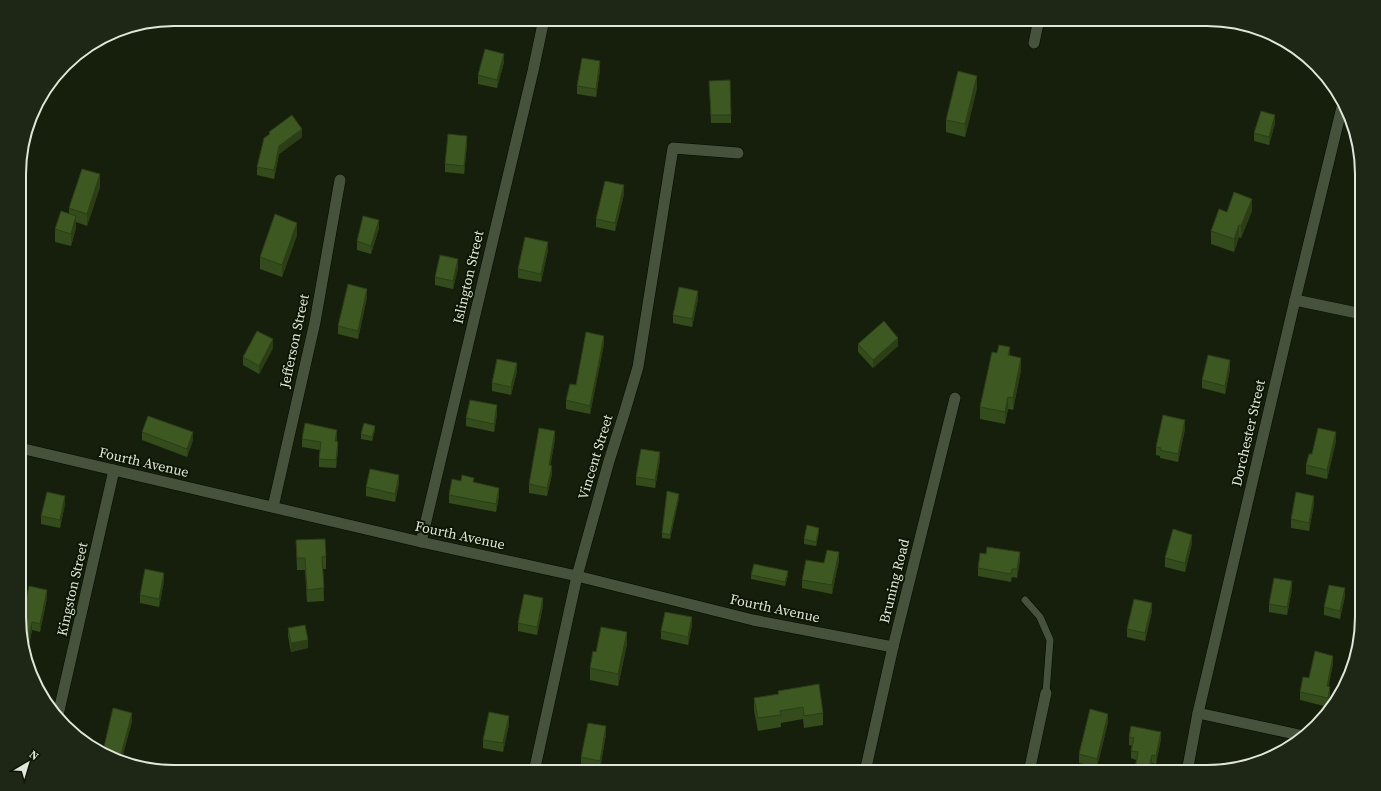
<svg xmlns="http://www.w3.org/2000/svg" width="1381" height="791" font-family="'Source Serif 4',serif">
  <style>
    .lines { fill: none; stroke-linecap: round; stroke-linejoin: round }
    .service-casing { stroke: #030900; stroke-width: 8 }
    .minor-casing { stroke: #030900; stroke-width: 12 }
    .service { stroke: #46523c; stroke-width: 7 }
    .minor { stroke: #46523c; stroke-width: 11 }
    .wall { fill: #344c1c }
    .shaded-wall { fill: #2b3e16 }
    .building { fill: #3d5820; stroke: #2b3e16 }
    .labels { text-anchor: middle; stroke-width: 4; stroke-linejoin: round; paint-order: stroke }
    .street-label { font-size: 14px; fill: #e0e7da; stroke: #0d1604 }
    .rim { fill: none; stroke: #e0e7da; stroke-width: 2 }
  </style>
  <rect width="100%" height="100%" fill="#161f0c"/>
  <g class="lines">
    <!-- service casing -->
    <g class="service-casing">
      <polyline id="service" points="1025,600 1040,617 1050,640 1046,693"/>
    </g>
    <!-- minor casing -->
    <g class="minor-casing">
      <g id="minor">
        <polyline points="1034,43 1039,19"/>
        <polyline points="1295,300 1362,314"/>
        <polyline points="20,448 421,542 577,576 753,620 893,647"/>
        <polyline points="273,507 315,322 340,180"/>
        <polyline points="421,542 533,71 544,19"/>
        <polyline points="1198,713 1304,736"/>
        <polyline points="58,715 114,470"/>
        <polyline points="534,772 577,576 609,461 624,414 638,367 673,148 738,153"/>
        <polyline points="865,772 893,647 955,398"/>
        <polyline points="1029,772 1046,693"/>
        <polyline points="1187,772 1198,713 1295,300 1343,103"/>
      </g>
    </g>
    <!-- service -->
    <use href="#service" class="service"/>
    <!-- minor -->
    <use href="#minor" class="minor"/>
  </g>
  <!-- wall -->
  <g class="wall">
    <polygon points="504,62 497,88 478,84 478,75"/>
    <polygon points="600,70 596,97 577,94 577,86"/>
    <polygon points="709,81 731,115 731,123 711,123"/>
    <polygon points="977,88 965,137 946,132 946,120"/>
    <polygon points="1275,123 1269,145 1254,141 1254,133"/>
    <polygon points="269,132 302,137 279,154 274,179 257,175 257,167 269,135"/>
    <polygon points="467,144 464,174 445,172 445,164"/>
    <polygon points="100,187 87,226 76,222 76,228 71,246 55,242 55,229 69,214 69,208"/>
    <polygon points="624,194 615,231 596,227 596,219"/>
    <polygon points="1252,211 1241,238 1239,237 1234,252 1211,244 1211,231 1227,212"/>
    <polygon points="379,228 371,254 357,250 357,241"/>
    <polygon points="297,235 282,277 260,269 260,257"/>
    <polygon points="548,250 541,282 518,278 518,269"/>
    <polygon points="458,268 453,289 435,285 435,277"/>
    <polygon points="367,297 358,339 338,334 338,326"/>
    <polygon points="698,299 692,327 673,323 673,315"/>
    <polygon points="604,344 590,414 566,409 566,400 576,385"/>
    <polygon points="858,344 898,346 873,368 858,352"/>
    <polygon points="273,348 259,374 243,365 243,357"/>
    <polygon points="1010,356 1021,370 1013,410 1008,409 1005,424 980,419 980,407"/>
    <polygon points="1362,356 1362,385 1360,385"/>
    <polygon points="1230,369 1225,394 1202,388 1202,380"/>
    <polygon points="517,371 511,395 492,391 492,383"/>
    <polygon points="20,374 26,383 23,399 20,398"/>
    <polygon points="497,414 494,432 466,426 466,418"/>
    <polygon points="1185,429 1178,462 1160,458 1160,456 1156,455 1156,447"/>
    <polygon points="375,430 372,441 361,439 361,434"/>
    <polygon points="142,432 193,440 187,457 142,440"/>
    <polygon points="337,438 336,442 338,450 336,468 319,467 319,459 320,450 302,447 302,439"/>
    <polygon points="555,439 550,466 552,474 547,496 529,493 529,484"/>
    <polygon points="1336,441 1327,479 1306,474 1306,465 1312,454"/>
    <polygon points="660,460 655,488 636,485 636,477"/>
    <polygon points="461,481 474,483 499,496 496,512 449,503 449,495"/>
    <polygon points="399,483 395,502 366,496 366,487"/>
    <polygon points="679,498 670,539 662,538 662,533"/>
    <polygon points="65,504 60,528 41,524 41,516"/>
    <polygon points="1314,504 1309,531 1291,528 1291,519"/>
    <polygon points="819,532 816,546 804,544 804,539"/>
    <polygon points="296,540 326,556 326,569 323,569 324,601 307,602 305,570 297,570"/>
    <polygon points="1192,543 1185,572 1165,567 1165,558"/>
    <polygon points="839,560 832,594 802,588 802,580 824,563"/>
    <polygon points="1020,560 1017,578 1012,577 1011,582 978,576 978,568"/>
    <polygon points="751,575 788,575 785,586 751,579"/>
    <polygon points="164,581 159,607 140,603 140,595"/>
    <polygon points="1292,589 1287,615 1269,612 1269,604"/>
    <polygon points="1345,596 1340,619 1324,615 1324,607"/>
    <polygon points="47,598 40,632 32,630 27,654 20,637"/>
    <polygon points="543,606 537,635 518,631 518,623"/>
    <polygon points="1152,611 1145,641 1127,637 1127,629"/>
    <polygon points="692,625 688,645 661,639 661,631"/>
    <polygon points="288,628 308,648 291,652 288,636"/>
    <polygon points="627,644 618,686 590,680 590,668 596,652"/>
    <polygon points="1333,664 1328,687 1330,695 1328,707 1300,700 1300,692 1309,678"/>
    <polygon points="778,691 823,713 823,725 804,728 803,719 781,723 781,727 758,731 754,710 754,698 778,694"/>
    <polygon points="132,721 121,762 103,754 103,751"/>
    <polygon points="1108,722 1097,767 1079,763 1079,754"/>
    <polygon points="509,724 503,752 483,748 483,740"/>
    <polygon points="606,734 600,769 581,765 581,757"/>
    <polygon points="1129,737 1161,739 1156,764 1152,763 1150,772 1135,772 1136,760 1131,758 1131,751 1132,746 1129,745"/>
  </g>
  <!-- shaded-wall -->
  <g class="shaded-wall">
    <polygon points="504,54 504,62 497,88 497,80"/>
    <polygon points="600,61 600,70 596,97 596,89"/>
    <polygon points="977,76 977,88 965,137 965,124"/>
    <polygon points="1275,115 1275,123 1269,145 1269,137"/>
    <polygon points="302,129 302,137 279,154 274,179 274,170 279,146"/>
    <polygon points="467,136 467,144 464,174 464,166"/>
    <polygon points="100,174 100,187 87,226 87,214"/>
    <polygon points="624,185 624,194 615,231 615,223"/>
    <polygon points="1252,199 1252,211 1241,238 1241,226"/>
    <polygon points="76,216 76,228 71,246 71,234"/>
    <polygon points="379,220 379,228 371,254 371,246"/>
    <polygon points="297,223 297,235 282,277 282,265"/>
    <polygon points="1239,225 1239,237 1234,252 1234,239"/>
    <polygon points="548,242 548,250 541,282 541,274"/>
    <polygon points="458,259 458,268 453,289 453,281"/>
    <polygon points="367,289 367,297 358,339 358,331"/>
    <polygon points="698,291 698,299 692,327 692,319"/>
    <polygon points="604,336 604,344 590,414 590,406"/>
    <polygon points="898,338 898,346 873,368 873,360"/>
    <polygon points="273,339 273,348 259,374 259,366"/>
    <polygon points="1010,347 1010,359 1008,355"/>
    <polygon points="1021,358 1021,370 1013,410 1013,398"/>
    <polygon points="1230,360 1230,369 1225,394 1225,386"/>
    <polygon points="517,363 517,371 511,395 511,387"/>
    <polygon points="26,375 26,383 23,399 23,391"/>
    <polygon points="1008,397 1008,409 1005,424 1005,412"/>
    <polygon points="497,405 497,414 494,432 494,424"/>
    <polygon points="1185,420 1185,429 1178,462 1178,454"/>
    <polygon points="375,426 375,430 372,441 372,437"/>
    <polygon points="337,430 337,438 335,449 335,441"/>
    <polygon points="555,431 555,439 549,474 549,465"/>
    <polygon points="193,432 193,440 187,457 187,449"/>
    <polygon points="1336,432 1336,441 1327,479 1327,470"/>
    <polygon points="338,442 338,450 336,468 336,460"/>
    <polygon points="660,452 660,460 655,488 655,480"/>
    <polygon points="552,466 552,474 547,496 547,488"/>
    <polygon points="399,475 399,483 395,502 395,494"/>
    <polygon points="499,488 499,496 496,512 496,504"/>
    <polygon points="679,494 679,498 670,539 670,535"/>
    <polygon points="65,496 65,504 60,528 60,520"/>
    <polygon points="1314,496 1314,504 1309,531 1309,523"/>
    <polygon points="819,528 819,532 816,546 816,542"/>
    <polygon points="1192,535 1192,543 1185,572 1185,563"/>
    <polygon points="839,552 839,560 832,594 832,585"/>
    <polygon points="1020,552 1020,560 1017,578 1017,569"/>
    <polygon points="788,571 788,575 785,586 785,582"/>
    <polygon points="164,573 164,581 159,607 159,599"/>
    <polygon points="1292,581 1292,589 1287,615 1287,607"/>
    <polygon points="1345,588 1345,596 1340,619 1340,611"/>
    <polygon points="47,590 47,598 40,632 40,624"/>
    <polygon points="543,598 543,606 537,635 537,627"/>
    <polygon points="1152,603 1152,611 1145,641 1145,633"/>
    <polygon points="692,617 692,625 688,645 688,637"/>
    <polygon points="32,622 32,630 27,654 27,646"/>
    <polygon points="627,632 627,644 618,686 618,674"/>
    <polygon points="308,640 308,648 291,652 291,643"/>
    <polygon points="1333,656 1333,664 1327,695 1327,686"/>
    <polygon points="1330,687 1330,695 1328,707 1328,698"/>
    <polygon points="132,713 132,721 121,762 121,755"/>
    <polygon points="1108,714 1108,722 1097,767 1097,759"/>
    <polygon points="509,716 509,724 503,752 503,743"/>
    <polygon points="606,726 606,734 600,769 600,761"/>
    <polygon points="1161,732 1161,739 1156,764 1156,756"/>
    <polygon points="1152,755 1152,763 1150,772 1148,772"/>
  </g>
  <!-- building -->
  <g class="building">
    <polygon points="485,49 504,54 497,80 478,75"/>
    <polygon points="582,58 600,61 596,89 577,86"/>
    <polygon points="958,71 977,76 965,124 946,120"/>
    <polygon points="730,80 731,115 711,115 709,81"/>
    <polygon points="1261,111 1275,115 1269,137 1254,133"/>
    <polygon points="292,115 302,129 279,146 274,170 257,167 264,138 270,134 269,132"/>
    <polygon points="448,134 467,136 464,166 445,164"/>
    <polygon points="82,169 100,174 87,214 69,208"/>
    <polygon points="605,181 624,185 615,223 596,219"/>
    <polygon points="1234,192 1252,199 1241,226 1239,225 1234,239 1211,231 1219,209 1227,212"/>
    <polygon points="61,211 76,216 71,234 55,229"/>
    <polygon points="275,214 297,223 282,265 260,257"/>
    <polygon points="363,216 379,220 371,246 357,241"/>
    <polygon points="525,237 548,242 541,274 518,269"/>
    <polygon points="440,255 458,259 453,281 435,277"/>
    <polygon points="348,284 367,289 358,331 338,326"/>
    <polygon points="679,287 698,291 692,319 673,315"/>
    <polygon points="884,321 898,338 873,360 858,344"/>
    <polygon points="257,331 273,339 259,366 243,357"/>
    <polygon points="586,332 604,336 590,406 566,400 570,384 576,385"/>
    <polygon points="999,345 1010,347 1008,355 1021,358 1013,398 1008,397 1005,412 980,407 992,352 997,353"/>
    <polygon points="1208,355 1230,360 1225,386 1202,380"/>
    <polygon points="1362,356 1362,377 1360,377"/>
    <polygon points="497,359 517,363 511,387 492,383"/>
    <polygon points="20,374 26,375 23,391 20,390"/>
    <polygon points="470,400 497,405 494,424 466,418"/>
    <polygon points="1163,415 1185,420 1178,454 1160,450 1161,448 1156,447"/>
    <polygon points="148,416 193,432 187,449 142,432"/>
    <polygon points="305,423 337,430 335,441 338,442 336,460 319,459 321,442 302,439"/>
    <polygon points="364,423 375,426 372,437 361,434"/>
    <polygon points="539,428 555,431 549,465 552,466 547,488 529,484"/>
    <polygon points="1318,428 1336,432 1327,470 1306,465 1309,454 1312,454"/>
    <polygon points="641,449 660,452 655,480 636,477"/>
    <polygon points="370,469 399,475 395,494 366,487"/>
    <polygon points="462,475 474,478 473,482 499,488 496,504 449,495 452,479 461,481"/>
    <polygon points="667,491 679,494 670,535 662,533"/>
    <polygon points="47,492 65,496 60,520 41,516"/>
    <polygon points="1296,492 1314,496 1309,523 1291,519"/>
    <polygon points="807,525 819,528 816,542 804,539"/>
    <polygon points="1173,529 1192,535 1185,563 1165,558"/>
    <polygon points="325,539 326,556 322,557 324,588 307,590 305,558 297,558 296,540"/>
    <polygon points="987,547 1020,552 1017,569 1012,569 1011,574 978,568 980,553 986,554"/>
    <polygon points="827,550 839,552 832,585 802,580 806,560 824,563"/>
    <polygon points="754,564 788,571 785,582 751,575"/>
    <polygon points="145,569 164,573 159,599 140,595"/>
    <polygon points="1274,578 1292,581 1287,607 1269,604"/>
    <polygon points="1329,585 1345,588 1340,611 1324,607"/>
    <polygon points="29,586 47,590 40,624 32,622 27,646 23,645 20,637 20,626"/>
    <polygon points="524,594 543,598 537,627 518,623"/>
    <polygon points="1134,599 1152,603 1145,633 1127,629"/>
    <polygon points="665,612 692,617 688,637 661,631"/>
    <polygon points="305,625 308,640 291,643 288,628"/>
    <polygon points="601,627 627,632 618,674 590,668 593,651 596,652"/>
    <polygon points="1315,651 1333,656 1327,686 1330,687 1328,698 1300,692 1303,677 1309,678"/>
    <polygon points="819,684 823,713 804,716 803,707 780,711 781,715 758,718 754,698 779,694 778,691"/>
    <polygon points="113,708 132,713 121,755 103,751"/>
    <polygon points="1090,709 1108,714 1097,759 1079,754"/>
    <polygon points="489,712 509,716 503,743 483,740"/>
    <polygon points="588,723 606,726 600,761 581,757"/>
    <polygon points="1131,726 1161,732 1156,756 1152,755 1148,772 1135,770 1138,752 1131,751 1134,738 1129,737"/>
  </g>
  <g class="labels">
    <!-- street labels -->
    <g class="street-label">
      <text transform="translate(468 277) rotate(-77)" y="5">Islington Street</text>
      <text transform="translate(294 341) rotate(-78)" y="5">Jefferson Street</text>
      <text transform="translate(1248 433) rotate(-77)" y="5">Dorchester Street</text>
      <text transform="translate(595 457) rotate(-73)" y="5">Vincent Street</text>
      <text transform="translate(144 462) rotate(13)" y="5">Fourth Avenue</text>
      <text transform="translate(460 535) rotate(12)" y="5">Fourth Avenue</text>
      <text transform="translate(894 581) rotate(-76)" y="5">Bruning Road</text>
      <text transform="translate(72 589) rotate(-77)" y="5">Kingston Street</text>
      <text transform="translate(775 608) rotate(12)" y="5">Fourth Avenue</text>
    </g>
  </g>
  <!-- crop -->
  <path d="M0 0H1381V791H0ZM174 26H1207A148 148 0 0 1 1355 174V617A148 148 0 0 1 1207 765H174A148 148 0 0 1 26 617V174A148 148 0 0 1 174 26Z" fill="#1e2715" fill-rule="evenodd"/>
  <path class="rim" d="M174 26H1207A148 148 0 0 1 1355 174V617A148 148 0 0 1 1207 765H174A148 148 0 0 1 26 617V174A148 148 0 0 1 174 26Z"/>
  <!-- north arrow -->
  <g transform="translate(28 763) rotate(38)" stroke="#0d1604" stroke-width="3" paint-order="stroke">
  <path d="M0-3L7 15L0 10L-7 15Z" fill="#e0e7da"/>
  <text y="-6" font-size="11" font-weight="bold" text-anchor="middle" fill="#e0e7da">N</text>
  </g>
</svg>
